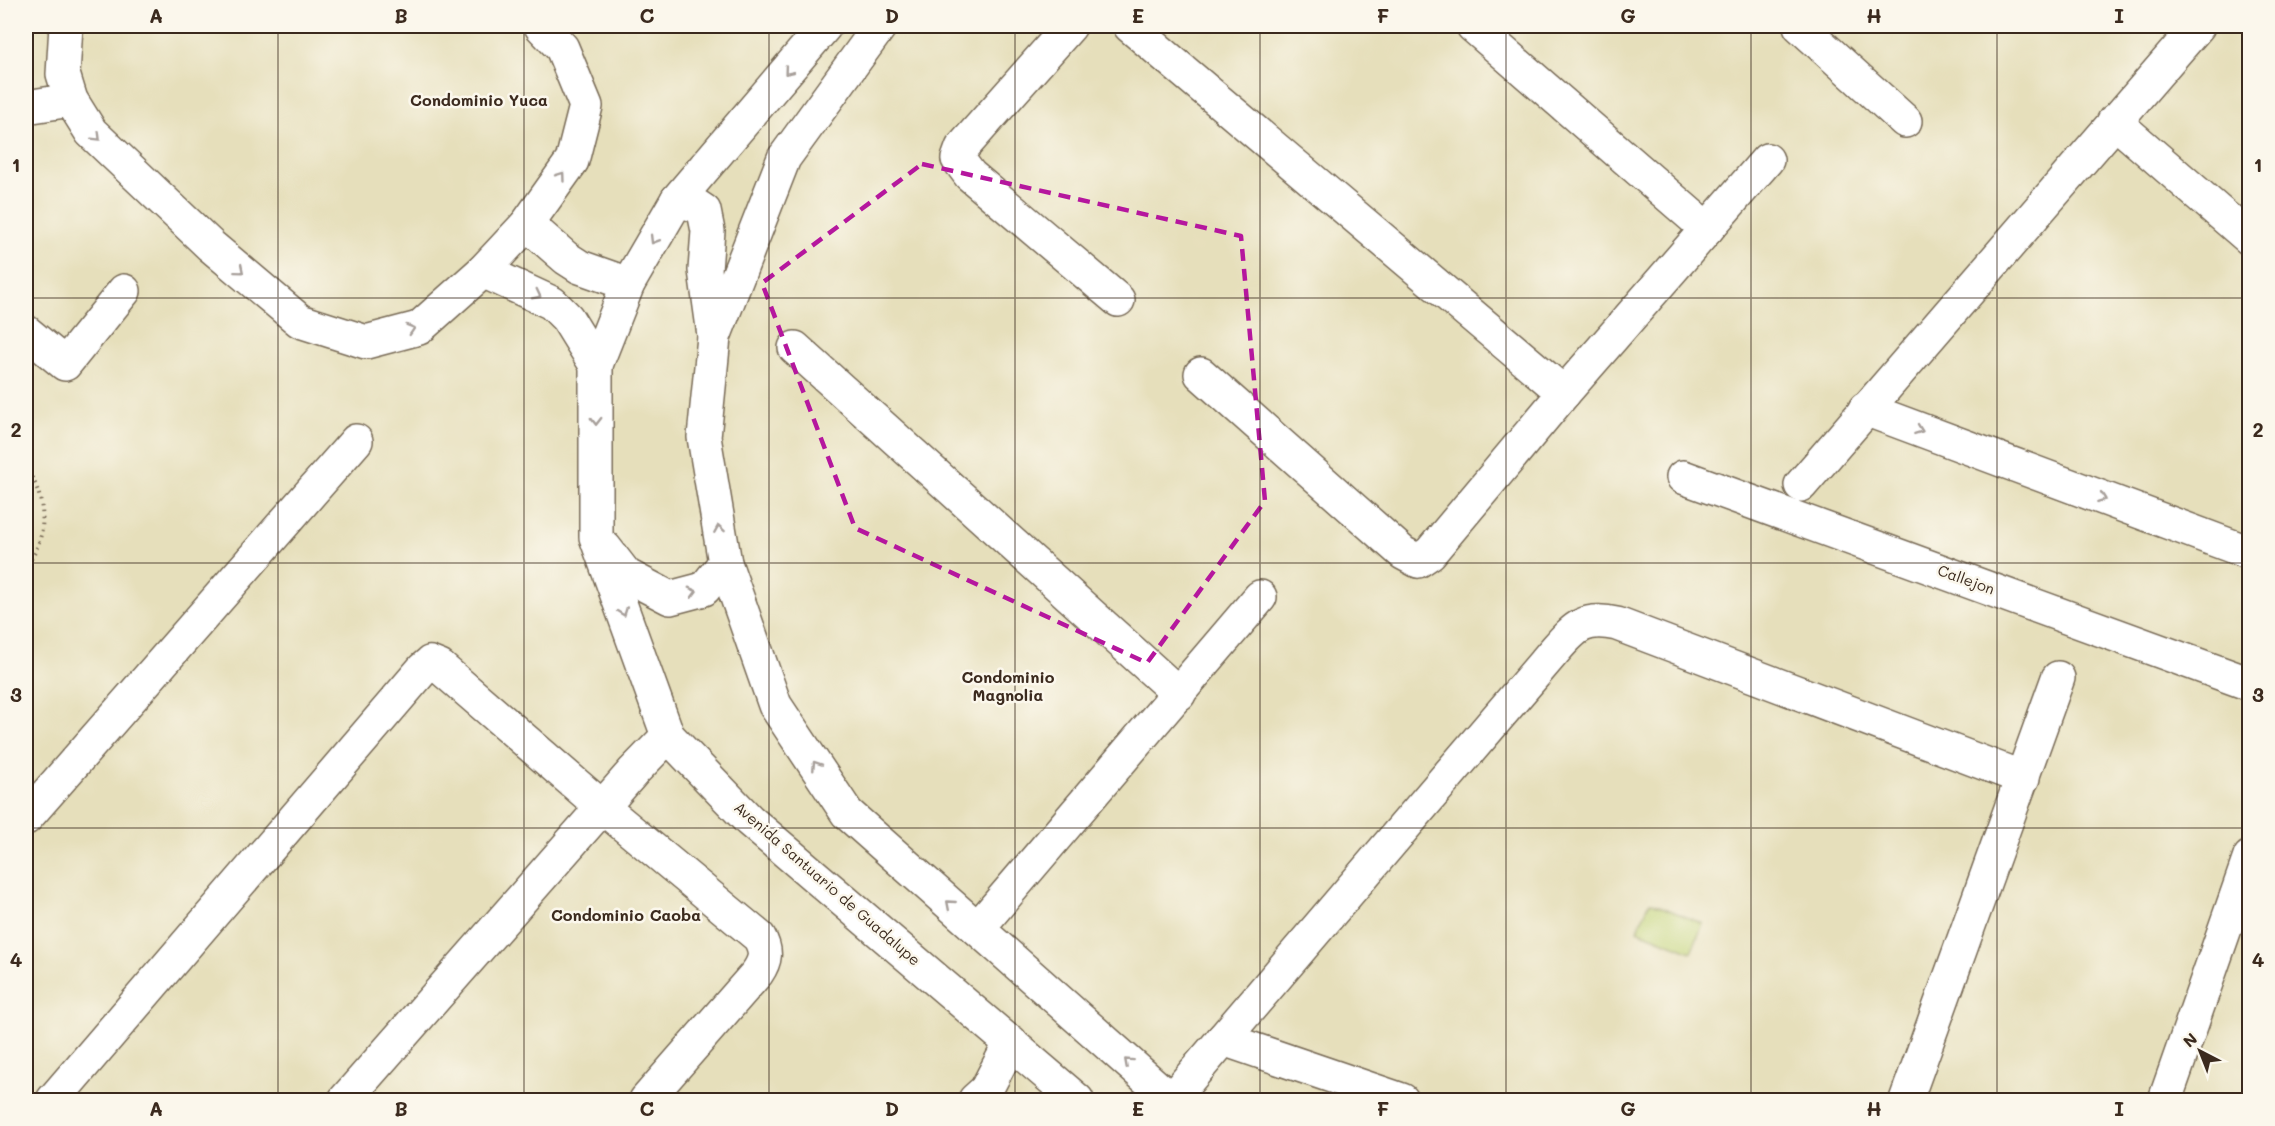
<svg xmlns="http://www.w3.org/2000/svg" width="2275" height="1126" font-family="Mali,sans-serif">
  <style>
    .pitch { fill: #c0d376; stroke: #7e7e4a; stroke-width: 1.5 }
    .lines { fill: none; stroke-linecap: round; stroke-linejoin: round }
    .minor-casing { stroke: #776955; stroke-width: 36 }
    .path { stroke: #776955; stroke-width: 4; stroke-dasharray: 1.5 4.5; stroke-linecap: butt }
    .minor { stroke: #fff; stroke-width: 33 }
    .oneway { stroke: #a79f9a }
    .marked { fill: none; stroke: #b5179e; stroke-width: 4.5; stroke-dasharray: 12 8; stroke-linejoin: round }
    .grid { fill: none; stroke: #3b2a1e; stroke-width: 1.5; stroke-opacity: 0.55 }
    .labels { text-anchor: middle; stroke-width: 5; stroke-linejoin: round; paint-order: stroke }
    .street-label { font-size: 15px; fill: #3b2a1e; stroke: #fbf7ec }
    .neighbourhood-label { font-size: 16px; font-weight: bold; fill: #3b2a1e; stroke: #fbf7ec }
    .neatline { fill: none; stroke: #3b2a1e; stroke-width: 2 }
    .grid-label { font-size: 20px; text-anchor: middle; font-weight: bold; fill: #3b2a1e }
  </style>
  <rect width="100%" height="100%" fill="#fbf7ec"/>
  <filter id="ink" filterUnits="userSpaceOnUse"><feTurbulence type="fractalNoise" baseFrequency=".0167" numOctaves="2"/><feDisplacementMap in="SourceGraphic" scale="12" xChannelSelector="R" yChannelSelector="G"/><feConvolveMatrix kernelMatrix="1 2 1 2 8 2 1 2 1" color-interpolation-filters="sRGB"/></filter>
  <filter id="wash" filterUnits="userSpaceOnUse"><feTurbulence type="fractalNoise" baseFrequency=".008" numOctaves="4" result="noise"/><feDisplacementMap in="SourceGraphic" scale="24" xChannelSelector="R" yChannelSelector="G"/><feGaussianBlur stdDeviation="1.35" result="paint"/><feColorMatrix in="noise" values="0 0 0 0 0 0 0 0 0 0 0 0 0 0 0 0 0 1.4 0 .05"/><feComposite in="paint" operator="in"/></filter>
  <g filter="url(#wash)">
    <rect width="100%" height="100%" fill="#e6dfbb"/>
    <!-- pitch -->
    <polygon class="pitch" points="1650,902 1703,924 1691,952 1637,930"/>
  </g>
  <g filter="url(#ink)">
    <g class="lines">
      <!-- minor casing -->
      <g class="minor-casing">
        <g id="minor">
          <polyline points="66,26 63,74 71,100 91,132 211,246 300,321 366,342 419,328 483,271 527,224 572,161 586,106 562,48 541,26"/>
          <polyline points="825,26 677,200 628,284 596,365 596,537 668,736 749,820 1077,1100"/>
          <polyline points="880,26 784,158 714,337 704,437 725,563 775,705 847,813 1171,1100"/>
          <polyline points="1070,26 962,148 958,159 970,175 1118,300"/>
          <polyline points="1130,26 1564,393"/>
          <polyline points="1473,26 1707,229"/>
          <polyline points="1800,26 1905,121"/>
          <polyline points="26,107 71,100"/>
          <polyline points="2114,121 2250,239"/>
          <polyline points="677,200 695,205 704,211 708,231 705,270 714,335"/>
          <polyline points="527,224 566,258 580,267 628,284"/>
          <polyline points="483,271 552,303 567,318 596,365"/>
          <polyline points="26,332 65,364 124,291"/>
          <polyline points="795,348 1179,694"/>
          <polyline points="1201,374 1403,553 1418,561 1430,553 1564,393 1767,160"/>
          <polyline points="1865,409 2250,553"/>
          <polyline points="1683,477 2250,684"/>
          <polyline points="1801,485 2198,26"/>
          <polyline points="605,548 626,575 670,598 704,589 725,563"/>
          <polyline points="26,818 356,441"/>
          <polyline points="978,928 1260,597"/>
          <polyline points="1223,1039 1402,1100"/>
          <path d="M 53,1100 L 423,669 L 430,663 L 440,667 L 602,807 L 759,937 C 767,951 766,960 757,973 L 646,1100"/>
          <polyline points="345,1100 634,771 668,736"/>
          <polyline points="975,1100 986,1090 1011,1042"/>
          <path d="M 1171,1100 L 1556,649 C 1576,626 1585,617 1617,624 L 2023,778"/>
          <polyline points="1906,1100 2058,678"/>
          <polyline points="2165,1100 2250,857"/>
        </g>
      </g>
      <!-- path -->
      <path class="path" d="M 26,467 C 46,497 50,536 26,566"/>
      <!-- minor -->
      <use href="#minor" class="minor"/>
    </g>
    <!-- one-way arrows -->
    <defs><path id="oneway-chevron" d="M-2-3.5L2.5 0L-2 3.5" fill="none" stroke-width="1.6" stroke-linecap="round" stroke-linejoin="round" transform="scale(1.5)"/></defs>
    <g class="oneway">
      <use href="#oneway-chevron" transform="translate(788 71) rotate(130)"/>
      <use href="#oneway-chevron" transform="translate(97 137) rotate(45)"/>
      <use href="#oneway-chevron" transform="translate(561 176) rotate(-54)"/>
      <use href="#oneway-chevron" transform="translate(654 240) rotate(121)"/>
      <use href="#oneway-chevron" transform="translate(240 270) rotate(40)"/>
      <use href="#oneway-chevron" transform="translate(537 295) rotate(27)"/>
      <use href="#oneway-chevron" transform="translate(411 329) rotate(-18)"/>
      <use href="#oneway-chevron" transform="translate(596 421) rotate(90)"/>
      <use href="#oneway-chevron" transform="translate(1919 430) rotate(20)"/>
      <use href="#oneway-chevron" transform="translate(2102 498) rotate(20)"/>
      <use href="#oneway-chevron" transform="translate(719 529) rotate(-99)"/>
      <use href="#oneway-chevron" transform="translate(693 592) rotate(-15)"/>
      <use href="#oneway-chevron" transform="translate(623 612) rotate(70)"/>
      <use href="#oneway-chevron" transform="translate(816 765) rotate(-123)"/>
      <use href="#oneway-chevron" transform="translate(950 904) rotate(-139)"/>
      <use href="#oneway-chevron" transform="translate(1128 1062) rotate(-138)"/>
    </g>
  </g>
  <!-- marked area -->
  <path class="marked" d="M 922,164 L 1241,236 L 1265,501 L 1147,663 L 855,528 L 762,283 Z"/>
  <!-- grid -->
  <path class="grid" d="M 278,26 L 278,1100M 524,26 L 524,1100M 769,26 L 769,1100M 1015,26 L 1015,1100M 1260,26 L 1260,1100M 1506,26 L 1506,1100M 1751,26 L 1751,1100M 1997,26 L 1997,1100M 26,298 L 2250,298M 26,563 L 2250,563M 26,828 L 2250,828"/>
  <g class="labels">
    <!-- street labels -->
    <g class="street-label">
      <text transform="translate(1966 580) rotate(20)" y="5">Callejon</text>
      <text transform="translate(827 884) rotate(41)" y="5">Avenida Santuario de Guadalupe</text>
    </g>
    <!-- neighbourhood labels -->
    <g class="neighbourhood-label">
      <text x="479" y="106">Condominio Yuca</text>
      <text x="1008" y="683">Condominio<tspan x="1008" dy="18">Magnolia</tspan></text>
      <text x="626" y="921">Condominio Caoba</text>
    </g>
  </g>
  <!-- margin -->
  <rect width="2275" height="1126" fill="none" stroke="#fbf7ec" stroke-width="66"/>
  <!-- north arrow -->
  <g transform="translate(2200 1051) rotate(318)" stroke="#fbf7ec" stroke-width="4.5" paint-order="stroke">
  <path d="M0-4.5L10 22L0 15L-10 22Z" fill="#3b2a1e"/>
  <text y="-9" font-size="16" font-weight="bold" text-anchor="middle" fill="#3b2a1e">N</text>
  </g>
  <rect x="33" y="33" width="2209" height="1060" class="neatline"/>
  <g class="grid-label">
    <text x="156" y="23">A</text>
    <text x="401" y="23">B</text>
    <text x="647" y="23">C</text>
    <text x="892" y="23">D</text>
    <text x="1138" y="23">E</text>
    <text x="1383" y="23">F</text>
    <text x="1628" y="23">G</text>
    <text x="1874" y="23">H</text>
    <text x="2119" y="23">I</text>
    <text x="16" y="172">1</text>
    <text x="2258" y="172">1</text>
    <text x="16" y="437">2</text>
    <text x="2258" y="437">2</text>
    <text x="16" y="702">3</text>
    <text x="2258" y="702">3</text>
    <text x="16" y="967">4</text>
    <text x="2258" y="967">4</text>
    <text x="156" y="1116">A</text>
    <text x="401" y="1116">B</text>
    <text x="647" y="1116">C</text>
    <text x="892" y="1116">D</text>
    <text x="1138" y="1116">E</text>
    <text x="1383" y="1116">F</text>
    <text x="1628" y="1116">G</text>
    <text x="1874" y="1116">H</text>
    <text x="2119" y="1116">I</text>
  </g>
</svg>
